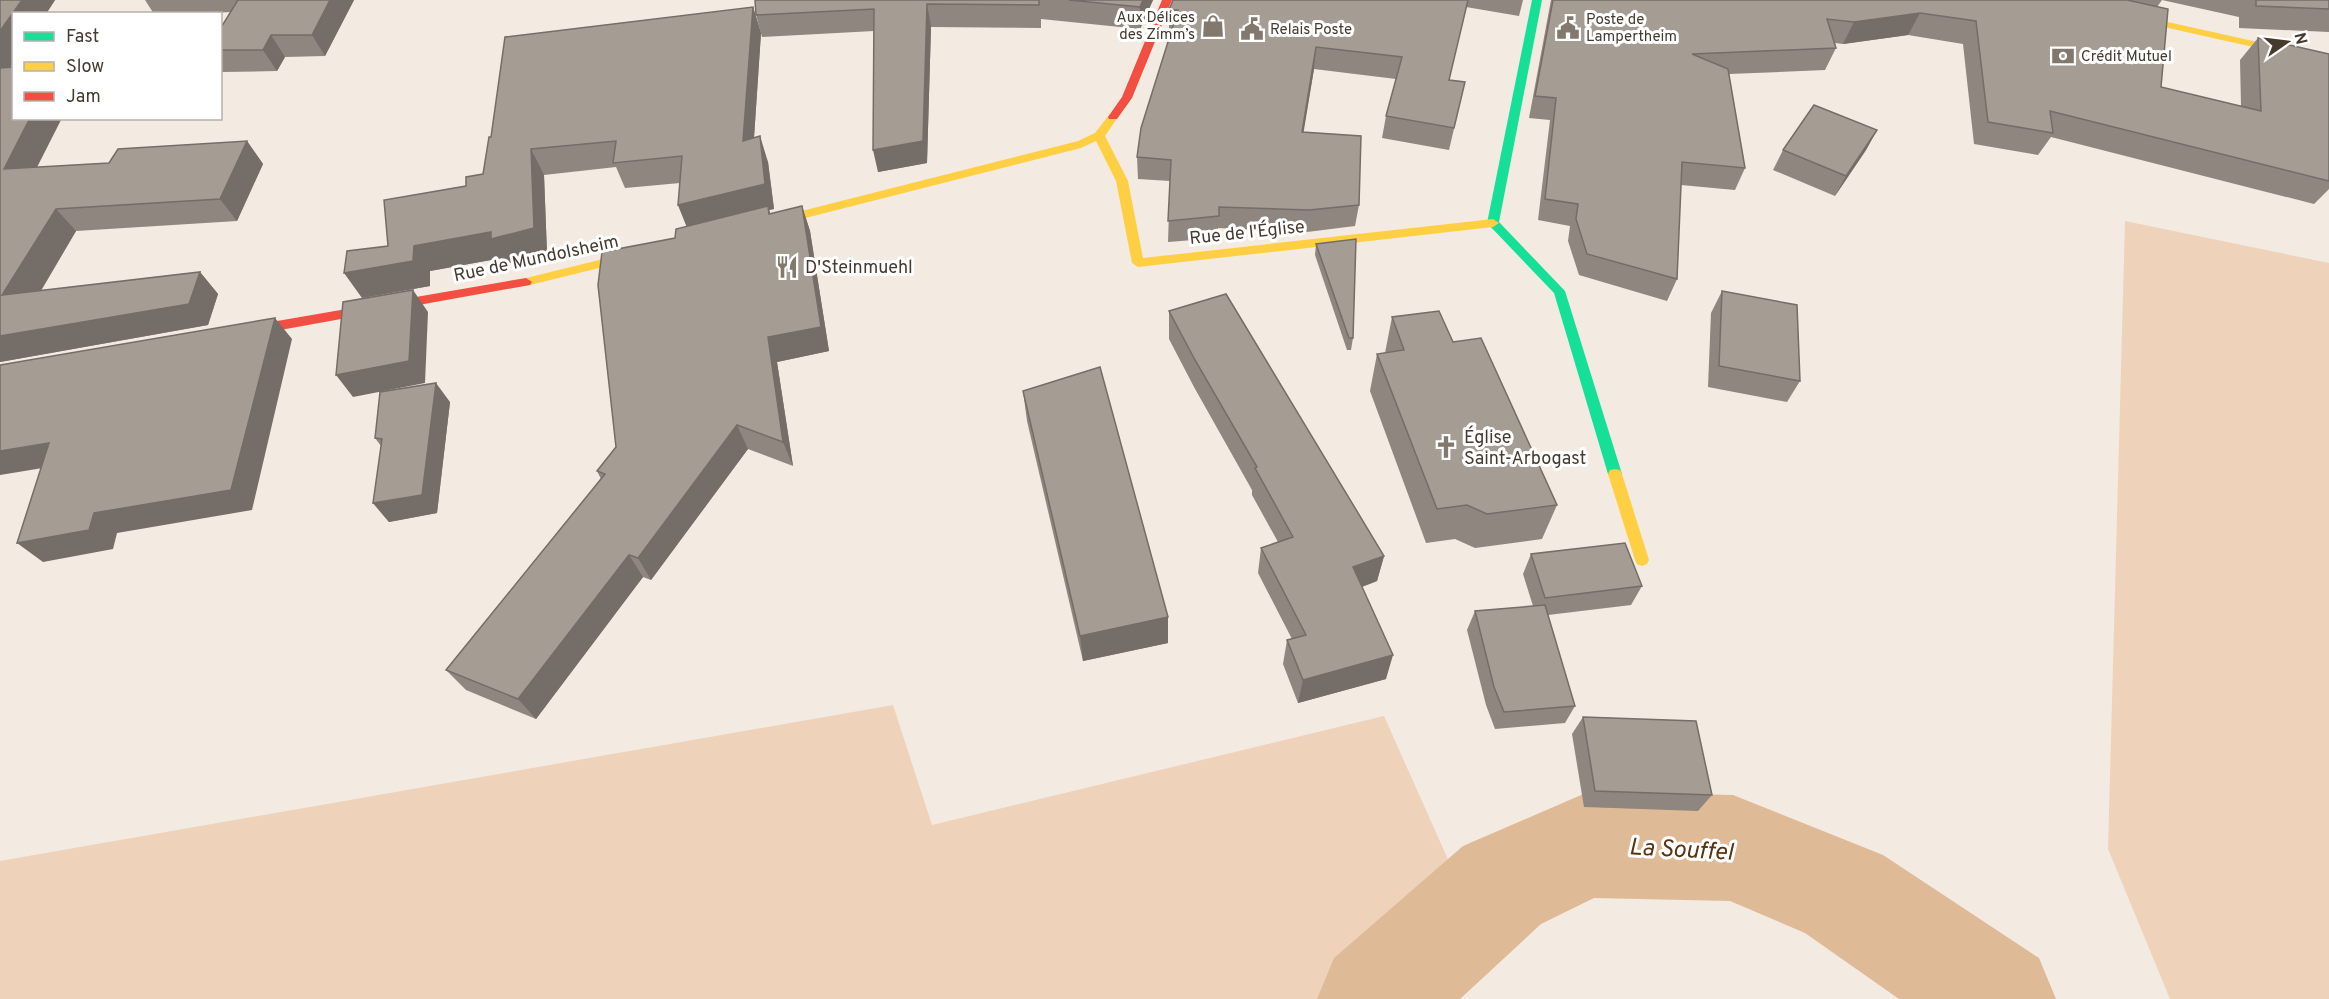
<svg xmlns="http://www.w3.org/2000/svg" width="2329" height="999" font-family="Overpass,sans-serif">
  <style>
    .green { fill: #eed3ba }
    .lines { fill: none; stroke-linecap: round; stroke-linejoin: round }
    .river { fill: #dfba96; fill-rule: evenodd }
    .fast { fill: #16e098; fill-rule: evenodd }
    .slow { fill: #ffcf43; fill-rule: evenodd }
    .jam { fill: #f24e42; fill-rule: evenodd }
    .wall { fill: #8e867f }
    .shaded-wall { fill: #746d68 }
    .building { fill: #a59c94; stroke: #746d68; stroke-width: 1.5 }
    .labels { text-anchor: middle; stroke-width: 6; stroke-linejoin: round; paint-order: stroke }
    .far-poi-label { font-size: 15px; fill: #463a2f; stroke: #fff; text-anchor: start }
    .street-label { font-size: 18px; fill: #463a2f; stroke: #fff }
    .poi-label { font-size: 18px; fill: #463a2f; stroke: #fff; text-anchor: start }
    .near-water-label { font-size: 24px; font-style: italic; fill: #563510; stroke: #fff }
  </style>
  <rect width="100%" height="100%" fill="#f3eae1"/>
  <!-- green -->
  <g class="green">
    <polygon points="2125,221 2329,263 2329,999 2170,999 2108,849"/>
    <polygon points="893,705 932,825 1384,716 1459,884 1446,999 0,999 0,861"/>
  </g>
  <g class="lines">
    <!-- river -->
    <polygon class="river" points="1588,792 1733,795 1883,855 2039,958 2056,999 1899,999 1805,933 1730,901 1594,898 1541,924 1460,999 1317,999 1334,958 1463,846"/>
    <!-- fast -->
    <polygon class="fast" points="1532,0 1542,0 1499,222 1565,291 1622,474 1620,478 1610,478 1608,474 1554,293 1487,223"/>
    <!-- slow -->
    <g class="slow">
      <polygon points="2051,0 2069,0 2329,58 2329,64 2056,3"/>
      <polygon points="1113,114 1118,117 1105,136 1128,181 1143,258 1493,219 1499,223 1493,227 1138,267 1132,263 1116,181 1096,141 1081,148 762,229 756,225 762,221 1078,141 1095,133 1109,115"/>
      <polygon points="644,249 650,253 648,256 526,286 520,282 526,278"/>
      <polygon points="1615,469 1620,470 1622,474 1649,560 1647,564 1642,566 1637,564 1635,560 1608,474 1610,470"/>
    </g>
    <!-- jam -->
    <g class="jam">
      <polygon points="1162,0 1172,0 1132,98 1117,119 1109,119 1108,117 1122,97"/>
      <polygon points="526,278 532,282 530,285 236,338 230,333 236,328"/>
    </g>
  </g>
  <!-- wall -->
  <g class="wall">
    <polygon points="0,0 55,0 46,14 14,14 14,62 10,67 37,167 109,163 247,141 263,164 237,221 76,231 41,291 200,272 218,294 208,325 0,362"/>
    <polygon points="145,0 354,0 325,56 285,57 277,71 223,72 220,69 220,29 231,12 192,14 154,14"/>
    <polygon points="755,0 1153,0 1140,29 1041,19 1041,28 931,27 927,163 878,172 874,31 762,37 756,15"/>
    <polygon points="1173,0 1523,0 1519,16 1466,7 1449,80 1465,82 1449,150 1382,138 1386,116 1396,79 1314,69 1303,132 1359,205 1355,226 1307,232 1218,228 1218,238 1168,242 1170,181 1138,179 1137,157 1171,32 1169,32 1169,10"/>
    <polygon points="1551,0 2329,0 2329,32 2239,28 2239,17 2162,0 2157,7 2161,87 2241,106 2240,60 2258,38 2329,54 2329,189 2314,204 2051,137 2038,155 1974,144 1963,44 1908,35 1843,44 1835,43 1836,48 1825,70 1729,74 1745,168 1735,190 1681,185 1677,279 1667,301 1579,275 1568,241 1570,226 1538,220 1550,120 1529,118"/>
    <polygon points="753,7 761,33 754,138 768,162 774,209 769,210 770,214 802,206 810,231 829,351 777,362 793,466 748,449 651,580 643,577 536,719 466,690 446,670 601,479 597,471 616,447 675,238 687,227 678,205 680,183 625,188 616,167 544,175 547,253 505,264 502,258 430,271 430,286 362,298 388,246 466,186 483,174 491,137"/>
    <polygon points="1877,130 1866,150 1835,196 1773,170 1783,150"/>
    <polygon points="1316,244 1353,338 1351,350 1347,350 1315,255"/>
    <polygon points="1722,291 1800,381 1787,402 1708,387 1711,313"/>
    <polygon points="1169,311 1384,556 1377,581 1362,587 1386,679 1298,703 1283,664 1287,640 1292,639 1258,573 1261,548 1278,542 1252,495 1252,490 1194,387 1169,339"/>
    <polygon points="1392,317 1453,342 1557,505 1542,539 1475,548 1455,539 1426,543 1370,391 1377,354 1385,353"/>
    <polygon points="1023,391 1168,643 1083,661 1027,421"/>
    <polygon points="450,402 437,513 389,522 373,503 381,446 375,438"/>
    <polygon points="1531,554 1642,586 1631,605 1548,615 1575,706 1565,723 1495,729 1486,705 1467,630 1475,611 1533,606 1523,574"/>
    <polygon points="1583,717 1712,795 1698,811 1584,807 1572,734"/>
  </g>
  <!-- shaded-wall -->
  <g class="shaded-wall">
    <polygon points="22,0 55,0 46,14 14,14 14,62 0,82 0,31"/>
    <polygon points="330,0 354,0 325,56 312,35"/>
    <polygon points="1143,0 1153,0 1140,29 1140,7"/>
    <polygon points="927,4 931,27 927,163 878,172 873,150"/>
    <polygon points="753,7 761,33 752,167 743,141"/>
    <polygon points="1920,13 1908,35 1843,44 1854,22"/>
    <polygon points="271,35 285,57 277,71 263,50"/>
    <polygon points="1316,47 1314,69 1300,154 1302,132"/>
    <polygon points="30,118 62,118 25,191 4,169"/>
    <polygon points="1877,130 1866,150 1835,196 1846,176"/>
    <polygon points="760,136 768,162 774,209 769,210 776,232 688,230 678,205"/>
    <polygon points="247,141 263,164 237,221 220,199"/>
    <polygon points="531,149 544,175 547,253 505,264 502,258 430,271 430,286 362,298 344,273 414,246 491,232"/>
    <polygon points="802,206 810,231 829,351 777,362 793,466 783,442 768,337"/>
    <polygon points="56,209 76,231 25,317 2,295"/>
    <polygon points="200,272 218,294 208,325 0,362 0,336"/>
    <polygon points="413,290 428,312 425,383 353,397 336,375"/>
    <polygon points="275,318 292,339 252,510 117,533 113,549 43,562 17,543 94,513"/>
    <polygon points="436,383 450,402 437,513 389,522 373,503"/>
    <polygon points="737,425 748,449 651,580 638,558"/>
    <polygon points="49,443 73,463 0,475 0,451"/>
    <polygon points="629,555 643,577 536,719 518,699"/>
    <polygon points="1384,556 1377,581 1348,592 1353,567"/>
    <polygon points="1168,617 1168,643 1083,661 1080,636"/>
    <polygon points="1393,655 1386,679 1298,703 1303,680"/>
  </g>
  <!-- building -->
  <g class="building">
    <polygon points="0,0 22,0 0,31"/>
    <polygon points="238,0 330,0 312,35 271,35 263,50 220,50 220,29"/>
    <polygon points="755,0 1039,0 1039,5 927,4 923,141 873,150 874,9 756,15"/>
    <polygon points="1069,0 1143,0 1140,7"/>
    <polygon points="1173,0 1468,0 1449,80 1465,82 1454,128 1386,116 1402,57 1316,47 1302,132 1361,136 1359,205 1309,210 1219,207 1219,216 1168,221 1171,160 1137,157 1141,128 1178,10 1169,10"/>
    <polygon points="1553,0 2127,0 2168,9 2161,87 2261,111 2258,38 2329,54 2329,181 2050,111 2053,133 1988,122 1976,21 1920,13 1854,22 1827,19 1836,48 1692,54 1728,69 1745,168 1682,162 1677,279 1587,254 1576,219 1578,204 1545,199 1556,98 1535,96"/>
    <polygon points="2256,0 2329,0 2329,9 2256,6"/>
    <polygon points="753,7 743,141 760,136 765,184 678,205 682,156 613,163 616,141 531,149 534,228 491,239 491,232 414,246 413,261 344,273 347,251 388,246 384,200 466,186 466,177 483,174 489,137 491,137 505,37"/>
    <polygon points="14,67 14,118 30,118 4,169 109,163 118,149 247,141 220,199 56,209 2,295 200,272 189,304 0,336 0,68"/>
    <polygon points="1814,105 1877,130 1846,176 1783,150"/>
    <polygon points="768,206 769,214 802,206 821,327 768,337 783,442 737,425 638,558 629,555 518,699 446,670 605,474 597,471 616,447 598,285 602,252 675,238 676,229"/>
    <polygon points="1356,239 1353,338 1349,338 1316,244"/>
    <polygon points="413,290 409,361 336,375 343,302"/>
    <polygon points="1722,291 1797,305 1800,381 1719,366"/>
    <polygon points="1226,294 1384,556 1353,567 1393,655 1303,680 1287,640 1306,635 1261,548 1293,537 1255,468 1257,467 1195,360 1169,311"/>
    <polygon points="1439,311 1453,342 1481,338 1557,505 1487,514 1467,505 1437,509 1377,354 1404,350 1392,317"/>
    <polygon points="275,318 231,490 94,513 89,530 17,543 49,443 0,451 0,365"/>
    <polygon points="1100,367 1168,617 1080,636 1023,391"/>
    <polygon points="436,383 422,495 373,503 382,439 375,438 380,392"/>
    <polygon points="1625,543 1642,586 1545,598 1531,554"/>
    <polygon points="1545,605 1575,706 1504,712 1494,687 1475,611"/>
    <polygon points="1583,717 1696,721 1712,795 1595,791"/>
  </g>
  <!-- icons -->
  <defs>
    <g id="shop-bare" transform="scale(1.8)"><path d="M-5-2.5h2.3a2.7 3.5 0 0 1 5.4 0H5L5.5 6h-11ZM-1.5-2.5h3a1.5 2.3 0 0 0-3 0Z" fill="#83786d" stroke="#fff" stroke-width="2.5" paint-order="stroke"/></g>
    <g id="civic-bare" transform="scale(1.8)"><path d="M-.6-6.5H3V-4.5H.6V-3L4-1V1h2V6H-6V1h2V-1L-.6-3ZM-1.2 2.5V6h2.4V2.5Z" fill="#83786d" stroke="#fff" stroke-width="2.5" paint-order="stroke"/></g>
    <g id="bank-bare" transform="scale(1.8)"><path d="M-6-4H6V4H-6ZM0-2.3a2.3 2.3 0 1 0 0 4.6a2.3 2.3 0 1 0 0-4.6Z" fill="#83786d" stroke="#fff" stroke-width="2.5" paint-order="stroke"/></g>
    <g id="restaurant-bare" transform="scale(1.8)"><path d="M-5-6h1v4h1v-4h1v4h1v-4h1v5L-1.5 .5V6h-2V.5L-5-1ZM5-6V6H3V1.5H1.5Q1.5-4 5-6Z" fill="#83786d" stroke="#fff" stroke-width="2.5" paint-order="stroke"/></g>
    <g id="church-bare" transform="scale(1.8)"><path d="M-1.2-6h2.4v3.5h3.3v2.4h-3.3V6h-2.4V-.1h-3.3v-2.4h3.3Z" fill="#83786d" stroke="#fff" stroke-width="2.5" paint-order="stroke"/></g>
  </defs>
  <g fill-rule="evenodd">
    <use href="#shop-bare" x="1213" y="26"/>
    <use href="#civic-bare" x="1568" y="28"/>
    <use href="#civic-bare" x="1252" y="29"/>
    <use href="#bank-bare" x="2063" y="56"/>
    <use href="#restaurant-bare" x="787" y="267"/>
    <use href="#church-bare" x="1446" y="447"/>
  </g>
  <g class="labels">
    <!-- far-poi labels -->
    <g class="far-poi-label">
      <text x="1195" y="22" text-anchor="end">Aux Délices<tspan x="1195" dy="17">des Zimm’s</tspan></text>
      <text x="1586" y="24">Poste de<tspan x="1586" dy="17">Lampertheim</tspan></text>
      <text x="1270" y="34">Relais Poste</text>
      <text x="2081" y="61">Crédit Mutuel</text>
    </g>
    <!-- street labels -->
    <g class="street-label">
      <text transform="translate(1247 232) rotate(-6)" y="6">Rue de l'Église</text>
      <text transform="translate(536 258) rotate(-12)" y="6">Rue de Mundolsheim</text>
    </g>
    <!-- poi labels -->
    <g class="poi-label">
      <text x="805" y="273">D'Steinmuehl</text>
      <text x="1464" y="443">Église<tspan x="1464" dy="21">Saint-Arbogast</tspan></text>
    </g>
    <!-- near-water labels -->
    <g class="near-water-label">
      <text transform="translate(1681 849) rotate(3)" y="8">La Souffel</text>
    </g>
  </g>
  <!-- legend -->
  <rect x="12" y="12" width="210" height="108" fill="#ffffff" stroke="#b5b0ac" stroke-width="1.5"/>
  <rect x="24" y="32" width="30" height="9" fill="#16e098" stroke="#b5b0ac" stroke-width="1.5"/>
  <text x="66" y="42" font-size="18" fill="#463a2f">Fast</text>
  <rect x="24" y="62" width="30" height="9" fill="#ffcf43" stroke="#b5b0ac" stroke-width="1.5"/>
  <text x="66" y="72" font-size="18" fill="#463a2f">Slow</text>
  <rect x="24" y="92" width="30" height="9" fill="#f24e42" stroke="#b5b0ac" stroke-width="1.5"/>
  <text x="66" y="102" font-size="18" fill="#463a2f">Jam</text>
  <!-- north arrow -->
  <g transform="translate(2287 42) rotate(76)" stroke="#ffffff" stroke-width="4.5" paint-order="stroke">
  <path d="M0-4.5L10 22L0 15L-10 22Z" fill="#463a2f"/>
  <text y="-9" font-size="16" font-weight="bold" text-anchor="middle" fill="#463a2f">N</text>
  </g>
</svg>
